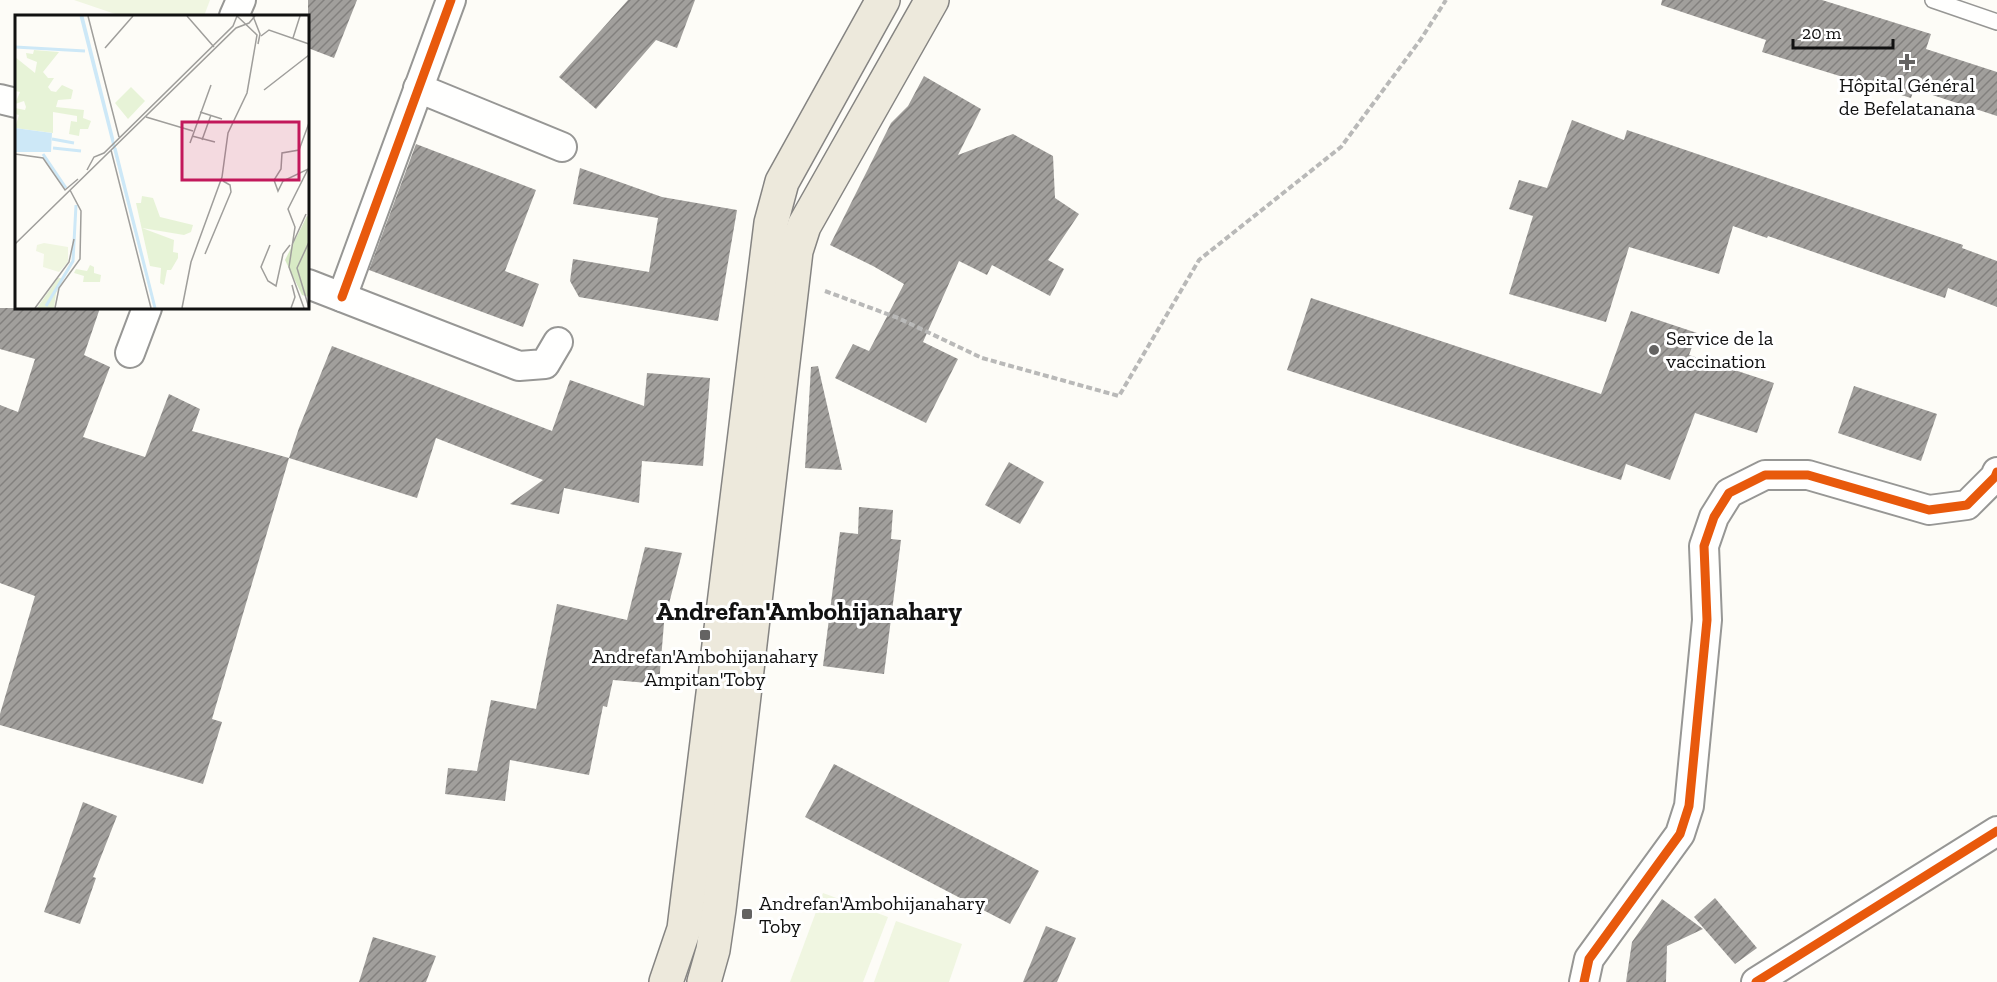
<svg xmlns="http://www.w3.org/2000/svg" width="1997" height="982" font-family="'Zilla Slab',serif">
  <style>
    .pitch { fill: #f0f6e1 }
    .building { fill: url(#building-hatch) }
    .lines { fill: none; stroke-linecap: round; stroke-linejoin: round }
    .lane-casing { stroke: #979795; stroke-width: 18 }
    .street-casing { stroke: #979795; stroke-width: 32 }
    .primary-casing { stroke: #858482; stroke-width: 36 }
    .path { stroke: #b9b9b8; stroke-width: 4; stroke-dasharray: 6 3; stroke-linecap: butt }
    .lane { stroke: #fffffe; stroke-width: 15 }
    .street { stroke: #fffffe; stroke-width: 28 }
    .primary { stroke: #ede9dc; stroke-width: 33 }
    .cycleway-casing { stroke: #fff; stroke-width: 13 }
    .cycleway { stroke: #e8590c; stroke-width: 9 }
    .poi-dot { fill: #646362; stroke: #fff; stroke-width: 2 }
    .labels { text-anchor: middle; stroke-width: 6; stroke-linejoin: round; paint-order: stroke }
    .poi-label { font-size: 20px; fill: #111; stroke: #fff }
    .district-label { font-size: 26px; font-weight: bold; fill: #111; stroke: #fff }
    .inset-river { fill: none; stroke: #cde8f7; stroke-width: 3 }
    .inset-road { fill: none; stroke: #9f9e9b; stroke-width: 1.5 }
    .view { fill: #c2185b; fill-opacity: 0.15; stroke: #c2185b; stroke-width: 3 }
    .inset-edge { fill: none; stroke: #111; stroke-width: 3 }
  </style>
  <defs>
    <pattern id="building-hatch" width="6" height="6" patternUnits="userSpaceOnUse" patternTransform="scale(1.5)"><rect width="6" height="6" fill="#a19f9c"/><path d="M-1 1l2-2M0 6l6-6M5 7l2-2" fill="none" stroke="#82807e"/></pattern>
  </defs>
  <rect width="100%" height="100%" fill="#fdfcf7"/>
  <!-- pitch -->
  <g class="pitch">
    <polygon points="74,0 210,0 204,16 121,16"/>
    <polygon points="823,893 888,917 863,982 790,982"/>
    <polygon points="896,921 962,944 949,982 874,982"/>
  </g>
  <!-- building -->
  <g class="building">
    <polygon points="308,0 357,0 334,58 308,48"/>
    <polygon points="628,0 695,0 677,48 656,40 596,109 559,77"/>
    <polygon points="1662,0 1822,0 1931,34 1926,49 1997,72 1997,116 1914,89 1911,98 1762,52 1766,40 1661,5"/>
    <polygon points="924,76 981,109 958,155 1013,134 1053,156 1055,198 1079,214 1048,260 1064,269 1050,296 992,265 987,275 959,261 923,342 958,359 926,423 835,378 853,344 869,351 904,284 873,266 830,245 891,123 908,106"/>
    <polygon points="1572,120 1624,140 1627,130 1963,245 1962,248 1997,261 1997,307 1948,288 1945,298 1768,236 1767,238 1733,226 1719,274 1629,247 1606,322 1509,294 1533,216 1509,209 1519,180 1547,188"/>
    <polygon points="416,144 536,190 505,271 539,284 523,327 369,270"/>
    <polygon points="580,168 662,197 737,210 718,321 579,297 570,281 573,259 649,272 658,218 573,204"/>
    <polygon points="1311,298 1601,394 1631,311 1697,333 1689,355 1774,383 1757,433 1695,413 1670,480 1626,464 1621,480 1287,370"/>
    <polygon points="0,308 100,308 84,355 110,367 83,437 145,457 169,394 200,409 192,431 289,458 212,719 222,722 203,784 0,725 0,714 35,596 0,583 0,405 18,412 35,359 0,349"/>
    <polygon points="332,346 552,431 570,380 644,406 647,373 710,378 703,466 642,461 639,503 564,488 559,514 510,504 543,480 436,438 417,498 289,458 299,428"/>
    <polygon points="818,366 842,470 805,468 811,367"/>
    <polygon points="1854,386 1937,414 1921,461 1838,433"/>
    <polygon points="1009,462 1044,482 1020,524 985,505"/>
    <polygon points="859,507 893,510 891,539 901,540 884,674 823,666 840,532 858,534"/>
    <polygon points="645,547 682,553 664,623 659,684 613,680 607,707 603,706 589,775 510,760 505,801 445,794 448,768 477,771 491,700 536,709 557,604 627,620"/>
    <polygon points="834,764 1039,871 1010,924 805,817"/>
    <polygon points="83,802 117,816 93,877 96,878 80,924 44,912"/>
    <polygon points="1715,898 1757,948 1735,964 1694,917"/>
    <polygon points="1662,899 1703,929 1667,946 1666,982 1626,982 1632,942"/>
    <polygon points="1046,926 1076,938 1057,982 1023,982"/>
    <polygon points="373,937 436,956 426,982 359,982"/>
  </g>
  <g class="lines">
    <!-- lane casing -->
    <g class="lane-casing">
      <polyline id="lane" points="1933,0 1997,22"/>
    </g>
    <!-- street casing -->
    <g class="street-casing">
      <g id="street">
        <polyline points="234,16 241,0"/>
        <polyline points="418,88 562,147"/>
        <polyline points="0,99 16,103"/>
        <polyline points="308,284 519,366 545,364 558,342"/>
        <polyline points="342,297 451,0"/>
        <polyline points="130,353 147,308"/>
        <polyline points="1584,982 1589,959 1680,834 1689,806 1707,620 1704,546 1714,517 1729,493 1765,475 1808,475 1929,510 1967,505 1995,477 1997,472"/>
        <polyline points="1756,982 1997,831"/>
      </g>
    </g>
    <!-- primary casing -->
    <g class="primary-casing">
      <g id="primary">
        <polyline points="666,982 684,929 771,223 782,182 883,0"/>
        <polyline points="704,982 713,950 719,909 796,251 804,226 932,0"/>
      </g>
    </g>
    <!-- path -->
    <polyline class="path" points="825,291 898,318 982,358 1119,396 1199,260 1341,147 1421,39 1446,0"/>
    <!-- lane -->
    <use href="#lane" class="lane"/>
    <!-- street -->
    <use href="#street" class="street"/>
    <!-- primary -->
    <use href="#primary" class="primary"/>
    <!-- cycleway casing -->
    <g class="cycleway-casing">
      <g id="cycleway">
        <polyline points="342,297 451,0"/>
        <polyline points="1584,982 1589,959 1680,834 1689,806 1707,620 1704,546 1714,517 1729,493 1765,475 1808,475 1929,510 1967,505 1995,477 1997,472"/>
        <polyline points="1756,982 1997,831"/>
      </g>
    </g>
    <!-- cycleway -->
    <use href="#cycleway" class="cycleway"/>
  </g>
  <!-- markers -->
  <g class="poi-dot">
    <path d="M1904 53h6v6h6v6h-6v6h-6v-6h-6v-6h6z"/>
    <circle cx="1654" cy="350" r="6"/>
    <rect x="699" y="629" width="12" height="12" rx="3"/>
    <rect x="741" y="908" width="12" height="12" rx="3"/>
  </g>
  <g class="labels">
    <!-- poi labels -->
    <g class="poi-label">
      <text x="1907" y="92">Hôpital Général<tspan x="1907" dy="23">de Befelatanana</tspan></text>
      <text x="1666" y="345" text-anchor="start">Service de la<tspan x="1666" dy="23">vaccination</tspan></text>
      <text x="705" y="663">Andrefan'Ambohijanahary<tspan x="705" dy="23">Ampitan'Toby</tspan></text>
      <text x="759" y="910" text-anchor="start">Andrefan'Ambohijanahary<tspan x="759" dy="23">Toby</tspan></text>
    </g>
    <!-- district labels -->
    <g class="district-label">
      <text x="809" y="620">Andrefan'Ambohijanahary</text>
    </g>
  </g>
  <!-- overview -->
  <g transform="translate(15 15)">
    <rect width="294" height="294" fill="#fdfcf7"/>
    <path d="M 116,72 L 130,86 L 113,104 L 100,88 Z" fill="#e7f3d7"/>
    <path d="M 292,201 L 294,202 L 294,282 L 287,280 L 270,245 Z" fill="#d8eac5"/>
    <path d="M 19,35 L 44,37 L 28,57 L 33,63 L 39,63 L 33,72 L 36,76 L 41,77 L 47,70 L 58,75 L 56,84 L 43,85 L 41,92 L 69,95 L 68,103 L 76,106 L 73,114 L 65,114 L 64,121 L 54,119 L 56,106 L 62,107 L 62,101 L 38,97 L 38,118 L 0,113 L 4,100 L 0,99 L 0,93 L 10,95 L 11,92 L 9,86 L 0,89 L 5,77 L 0,76 L 0,42 L 20,58 L 22,47 L 12,43 L 11,38 L 18,39 ZM 127,181 L 138,183 L 145,202 L 178,210 L 176,217 L 169,220 L 127,213 L 159,225 L 158,237 L 163,238 L 163,243 L 156,255 L 152,255 L 149,270 L 145,268 L 146,253 L 135,251 L 121,188 L 126,188 ZM 75,250 L 79,252 L 79,258 L 86,260 L 85,267 L 68,267 L 69,261 L 59,258 L 61,254 L 72,256 ZM 43,263 L 49,263 L 41,278 L 39,293 L 22,293 Z" fill="#e7f3d7"/>
    <path d="M 29,228 L 53,232 L 53,247 L 44,257 L 28,252 L 29,239 L 21,236 L 22,230 Z" fill="#f0f6e1"/>
    <path d="M 0,113 L 37,118 L 36,137 L 0,137 Z" fill="#cde8f7"/>
    <path class="inset-river" d="M 66,1 L 140,293M 67,1 L 98,125M 0,32 L 70,36M 37,124 L 59,128M 38,133 L 66,136M 100,133 L 140,293M 28,139 L 51,173M 31,291 L 58,246 L 61,190"/>
    <path class="inset-road" d="M 73,1 L 104,122M 172,1 L 199,32M 238,1 L 245,19 L 243,29M 246,21 L 254,15 L 294,29M 278,23 L 285,1M 90,33 L 118,1M 249,75 L 294,40M 185,97 L 207,104M 131,102 L 178,116M 177,121 L 200,127M 187,125 L 196,100M 175,128 L 196,70M 96,135 L 136,293M 0,139 L 28,143 L 50,175 L 63,164M 72,155 L 79,142 L 89,138 L 218,11 L 222,1M 294,227 L 282,253 L 294,293M 0,229 L 221,13 L 234,8 L 240,1M 255,230 L 246,252 L 253,266 L 261,271 L 268,239 L 275,230M 277,230 L 291,199M 190,239 L 216,177 L 215,170 L 208,166M 20,293 L 54,247 L 59,224M 40,293 L 44,273 L 65,244 L 66,196 L 55,175M 167,293 L 176,247 L 207,162 L 213,118 L 232,78 L 242,20 L 222,1M 276,293 L 280,282 L 277,270M 289,293 L 274,252 L 280,212 L 273,194 L 293,154 L 268,166 L 263,176 L 259,165 L 266,154 L 267,138 L 284,135 L 294,108"/>
    <path class="view" d="M 167,107 L 284,107 L 284,165 L 167,165 Z"/>
    <rect width="294" height="294" class="inset-edge"/>
  </g>
  <!-- scale -->
  <path d="M1793 39v9h100v-9" fill="none" stroke="#111111" stroke-width="3"/>
  <text x="1802" y="39" font-size="18" fill="#111111" stroke="#ffffff" stroke-width="4.5" paint-order="stroke">20 m</text>
</svg>
